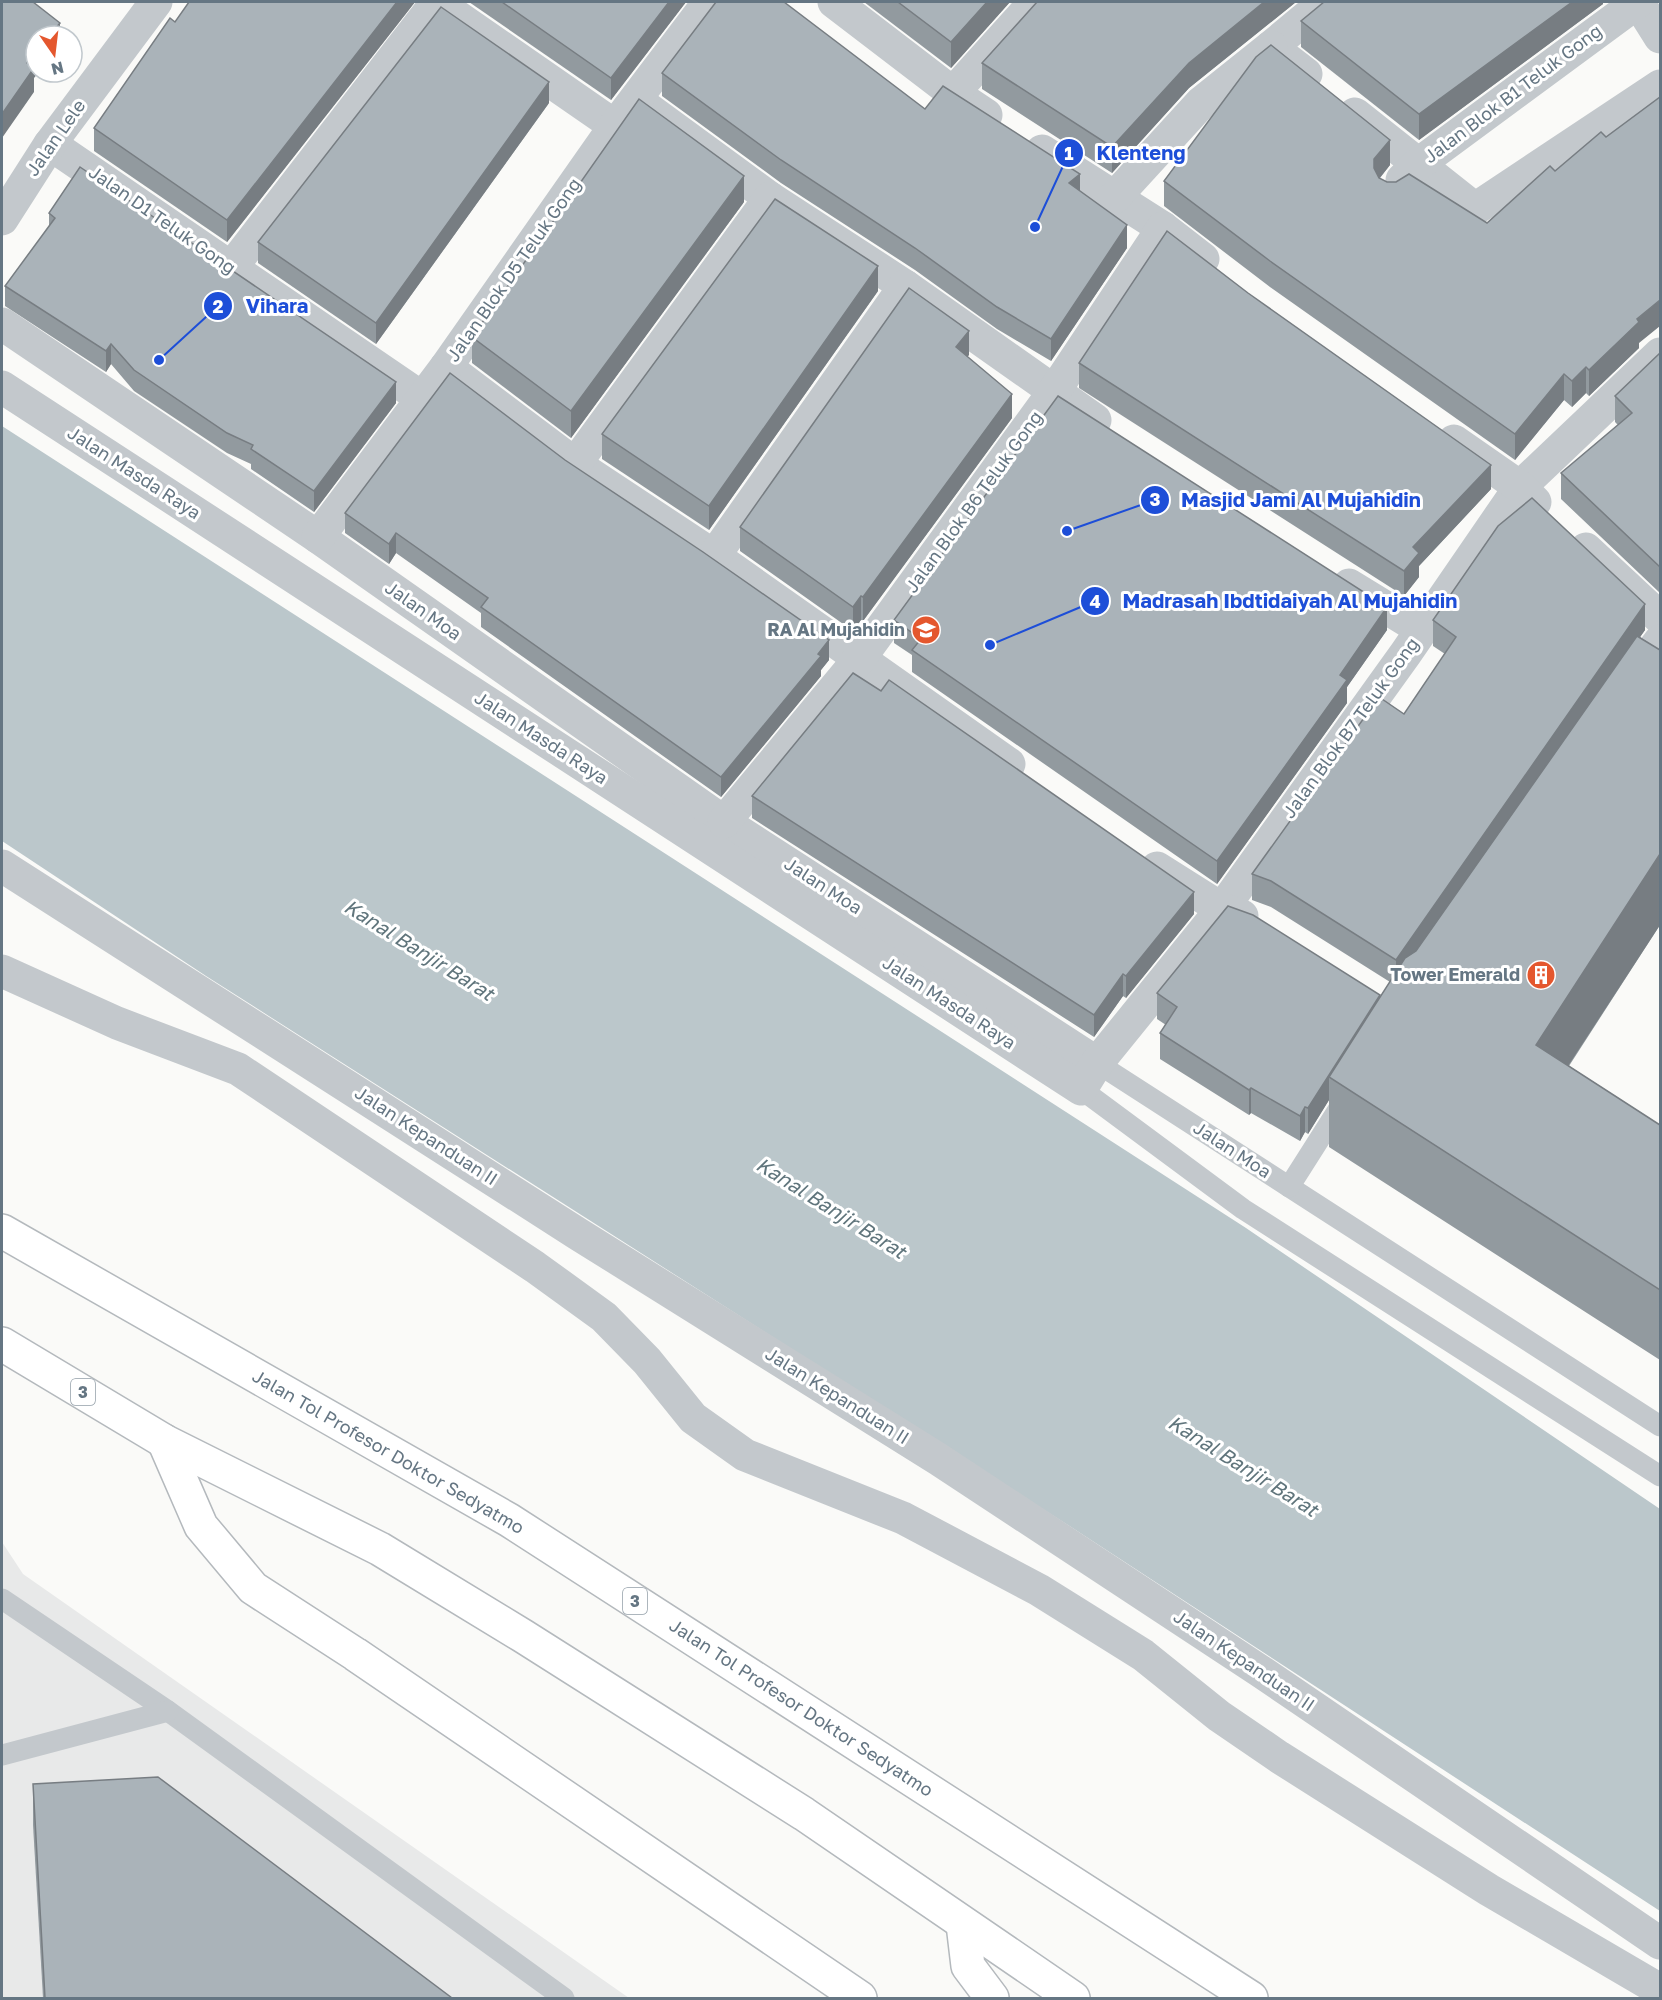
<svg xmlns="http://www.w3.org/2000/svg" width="1662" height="2000" font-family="'Golos Text',sans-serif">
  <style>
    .built { fill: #e8e9e9 }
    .water { fill: #bbc7cb }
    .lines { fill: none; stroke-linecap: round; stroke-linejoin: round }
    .highway-casing { stroke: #b4b9bd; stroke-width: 36 }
    .lane { stroke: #c3c8cc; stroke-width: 21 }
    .street { stroke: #c3c8cc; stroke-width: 33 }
    .highway { stroke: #fff; stroke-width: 33 }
    .wall { fill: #929a9f }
    .shaded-wall { fill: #777d82 }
    .building { fill: #aab3b9; stroke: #777d82; stroke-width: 1.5 }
    .labels { text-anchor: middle; stroke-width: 6; stroke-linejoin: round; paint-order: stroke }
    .shield { fill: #fff; stroke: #939fa8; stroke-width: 1.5 }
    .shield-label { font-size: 16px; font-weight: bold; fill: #657683 }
    .street-label { font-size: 18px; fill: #657683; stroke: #fff }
    .poi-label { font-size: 18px; font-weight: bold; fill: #657683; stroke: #fff; text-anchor: end }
    .water-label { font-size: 20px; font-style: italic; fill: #60757c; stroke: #fff }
    .leader { fill: none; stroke: #1d4ed8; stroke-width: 2 }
    .callout-dot { fill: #1d4ed8; stroke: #fff; stroke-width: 2 }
    .mark-label { font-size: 18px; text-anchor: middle; font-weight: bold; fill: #fff }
    .callout-label { font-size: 20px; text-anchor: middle; font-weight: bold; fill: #1d4ed8; stroke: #fff; stroke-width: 6; stroke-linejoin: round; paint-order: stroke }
  </style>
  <rect width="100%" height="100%" fill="#fafaf8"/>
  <!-- built -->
  <polygon class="built" points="2,1542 23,1574 629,1998 2,1998"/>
  <!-- water -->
  <polygon class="water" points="2,426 1246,1228 1660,1509 1660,1911 1071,1527 206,976 2,841"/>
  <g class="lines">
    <!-- highway casing -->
    <g class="highway-casing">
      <g id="highway">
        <polyline points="2,1231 509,1520 1251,1998"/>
        <polyline points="2,1344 164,1441 380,1549 523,1636 804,1814 1073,1998"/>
        <polyline points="164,1441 201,1526 253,1588 355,1654 860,1998"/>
        <polyline points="963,1924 968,1966 992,1998"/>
      </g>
    </g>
    <!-- lane -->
    <g class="lane">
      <polyline points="1097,1063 1660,1426"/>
      <polyline points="1081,1089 1243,1209 1660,1476"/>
      <polyline points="1289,1187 1343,1102"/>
      <polyline points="2,1599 168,1711 564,1998"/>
      <polyline points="2,1755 168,1711"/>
    </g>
    <!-- street -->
    <g class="street">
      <polyline points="436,2 615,126"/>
      <polyline points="834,2 953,93 986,115"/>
      <polyline points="1638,2 1660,37"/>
      <polyline points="1306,74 1271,47 1325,2"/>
      <polyline points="953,93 1035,2"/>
      <polyline points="636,100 770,198 905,286 1095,420"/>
      <polyline points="1355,114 1475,209 1660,86"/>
      <polyline points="50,144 422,398"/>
      <polyline points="1042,151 1163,228 1203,259"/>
      <polyline points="1402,180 1417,165 1638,2"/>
      <polyline points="1114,198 1201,103 1271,47"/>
      <polyline points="2,219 50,144 156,2"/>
      <polyline points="231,268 437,2"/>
      <polyline points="2,324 318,537 724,822 1097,1063"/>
      <polyline points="446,367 575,464 714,556 1009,764"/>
      <polyline points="2,387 1081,1089 1097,1063 1222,909 1406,653 1520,487 1660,354"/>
      <polyline points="1454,441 1520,487 1535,502"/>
      <polyline points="575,464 770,198"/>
      <polyline points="318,537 446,367 615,126 709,2"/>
      <polyline points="1586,549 1660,618"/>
      <polyline points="714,556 905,286"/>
      <polyline points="1349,585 1421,629"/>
      <polyline points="1629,682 1660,641"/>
      <polyline points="724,822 860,658 1053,393 1163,228"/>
      <polyline points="2,866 578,1234 938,1459 1260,1671 1660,1943"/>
      <polyline points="1157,868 1222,909 1242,916"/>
      <polyline points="2,971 117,1023 238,1069 535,1267 604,1317 647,1361 693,1418 745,1455 903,1518 1039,1590 1143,1655 1219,1716 1279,1757 1489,1890 1660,1990"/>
    </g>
    <!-- highway -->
    <use href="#highway" class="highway"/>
  </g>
  <!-- wall -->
  <g class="wall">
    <polygon points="415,2 227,242 94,151 94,128 175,22"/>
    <polygon points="469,2 686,2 611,100"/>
    <polygon points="864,2 1010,2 951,68"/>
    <polygon points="1037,2 1296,2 1189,88 1112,173 982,89 982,63"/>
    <polygon points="1603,2 1603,4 1419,140 1301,47 1301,21"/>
    <polygon points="662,73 925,109 1080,191 1127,248 1051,361 997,329 915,270 781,183 662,96"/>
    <polygon points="549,103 376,344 258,263 258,242"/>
    <polygon points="1606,137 1639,343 1639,348 1589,396 1586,393 1572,407 1564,400 1515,460 1270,287 1164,206 1164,181 1390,165 1380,178 1387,182 1487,223 1555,171"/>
    <polygon points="744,202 571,438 472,363 472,337"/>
    <polygon points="49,213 396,403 314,512 251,469 251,464 227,453 134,391 111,364 106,372 5,306 5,286 49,227"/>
    <polygon points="878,291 709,530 602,459 602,434"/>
    <polygon points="1660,353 1660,593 1561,499 1561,473 1618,425 1615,422 1615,396"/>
    <polygon points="969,355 967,356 1012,418 863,621 861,620 853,631 740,551 740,527"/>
    <polygon points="1079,363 1491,489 1419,566 1419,577 1404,596 1079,388"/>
    <polygon points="345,513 829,660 821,670 821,676 721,797 481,627 481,613 396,553 389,564 345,533"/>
    <polygon points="894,620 1387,630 1347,687 1347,703 1217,884 912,672 912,655 894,643"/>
    <polygon points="1433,620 1645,630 1640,637 1660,650 1660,925 1569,1066 1660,1125 1660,1360 1329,1147 1329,1100 1308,1134 1305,1132 1300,1141 1251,1113 1249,1115 1160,1059 1160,1033 1166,1025 1157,1019 1157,993 1380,997 1390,982 1271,907 1252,900 1252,874 1404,714 1445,654 1433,646"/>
    <polygon points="752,796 1194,914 1126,998 1123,996 1094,1037 752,818"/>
    <polygon points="33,1784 452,1998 43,1998 33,1825"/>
  </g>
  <!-- shaded-wall -->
  <g class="shaded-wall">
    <polygon points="397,2 415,2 227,242 227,220"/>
    <polygon points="669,2 686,2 611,100 611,78"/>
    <polygon points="987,2 1010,2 951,68 951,42"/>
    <polygon points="1264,2 1296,2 1189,88 1112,173 1112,147 1189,63"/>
    <polygon points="1572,2 1603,2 1603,4 1419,140 1419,114"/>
    <polygon points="60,23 60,36 49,36"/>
    <polygon points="36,53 36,72 39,72 34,78 34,92 2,138 2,114 27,63"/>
    <polygon points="549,82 549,103 376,344 376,323"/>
    <polygon points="1390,140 1390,165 1374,185 1374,159"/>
    <polygon points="1080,174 1080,197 1069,183"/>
    <polygon points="744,176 744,202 571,438 571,411"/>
    <polygon points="1127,225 1127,248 1051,361 1051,339"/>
    <polygon points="878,266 878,291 709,530 709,506"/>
    <polygon points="1660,300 1660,326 1639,343 1639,348 1589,396 1589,370 1637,319"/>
    <polygon points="969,331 969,355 956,371 956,347"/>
    <polygon points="111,344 111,364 106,372 106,351"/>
    <polygon points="1586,367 1586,393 1572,407 1572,381"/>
    <polygon points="1564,374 1564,400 1515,460 1515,434"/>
    <polygon points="396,382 396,403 314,512 314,491"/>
    <polygon points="1012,394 1012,418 863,621 863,597"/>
    <polygon points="1491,465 1491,489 1419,566 1419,577 1404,596 1404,571 1413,547"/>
    <polygon points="396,533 396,553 389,564 389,544"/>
    <polygon points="861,596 861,620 853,631 853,607"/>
    <polygon points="1645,604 1645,630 1396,986 1396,960"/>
    <polygon points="1387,607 1387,630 1347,687 1347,703 1217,884 1217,861 1340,675"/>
    <polygon points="829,640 829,660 821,670 821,676 721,797 721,777"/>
    <polygon points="1660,854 1660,925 1536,1115 1536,1045"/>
    <polygon points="1194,892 1194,914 1126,998 1126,976"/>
    <polygon points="1123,974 1123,996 1094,1037 1094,1015"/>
    <polygon points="1380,995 1380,1020 1329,1077 1329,1100 1308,1134 1308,1108"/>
    <polygon points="1251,1088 1251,1113 1249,1115 1249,1090"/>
    <polygon points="1305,1107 1305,1132 1300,1141 1300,1116"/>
  </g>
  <!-- building -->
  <g class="building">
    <polygon points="2,2 33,2 60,23 49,36 36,36 36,53 27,63 34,68 2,114"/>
    <polygon points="189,2 397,2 227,220 94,128 170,18 175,22"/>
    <polygon points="502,2 669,2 611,78"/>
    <polygon points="716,2 784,2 925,109 943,86 1080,174 1069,183 1127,225 1051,339 997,307 915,248 781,160 662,73"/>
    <polygon points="898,2 987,2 951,42"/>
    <polygon points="1037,2 1264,2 1189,63 1112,147 982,63"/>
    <polygon points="1324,2 1572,2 1419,114 1301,21"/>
    <polygon points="441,7 549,82 376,323 258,242"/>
    <polygon points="1271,45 1390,140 1374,159 1374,168 1379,178 1387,182 1396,182 1409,174 1487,223 1550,166 1555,171 1601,132 1606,137 1660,97 1660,300 1637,319 1639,322 1589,370 1586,367 1572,381 1564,374 1515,434 1270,261 1164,181 1256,57"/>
    <polygon points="639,99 744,176 571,411 472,337"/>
    <polygon points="80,167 396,382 314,491 251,449 253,445 227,433 134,370 111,344 106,351 5,286 55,218 49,213"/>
    <polygon points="775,199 878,266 709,506 602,434"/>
    <polygon points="1167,231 1248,293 1491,465 1413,547 1419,553 1404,571 1079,363"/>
    <polygon points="909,288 969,331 956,347 1012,394 863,597 861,596 853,607 740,527"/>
    <polygon points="1660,353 1660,567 1561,473 1632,413 1615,396"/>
    <polygon points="450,373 565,460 703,552 829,640 818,654 821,656 721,777 481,607 488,598 396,533 389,544 345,513"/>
    <polygon points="1058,396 1387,607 1340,675 1347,680 1217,861 912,650 921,639 894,620"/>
    <polygon points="1532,498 1645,604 1396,960 1271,881 1252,874 1379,697 1404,714 1456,637 1433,620 1498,526"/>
    <polygon points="1637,636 1660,650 1660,854 1536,1045 1660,1125 1660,1290 1329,1077 1405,958 1416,951"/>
    <polygon points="853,673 881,691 889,680 1194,892 1126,976 1123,974 1094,1015 752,796"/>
    <polygon points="1228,906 1253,915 1380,995 1308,1108 1305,1107 1300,1116 1251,1088 1249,1090 1160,1033 1177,1007 1157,993"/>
    <polygon points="158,1777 452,1998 45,1998 33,1784"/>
  </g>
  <!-- icons -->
  <defs>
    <g id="school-disc" transform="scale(1.5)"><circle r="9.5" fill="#e4572e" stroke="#fff"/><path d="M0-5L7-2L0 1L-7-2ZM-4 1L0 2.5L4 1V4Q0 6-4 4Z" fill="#fff"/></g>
    <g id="building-disc" transform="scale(1.5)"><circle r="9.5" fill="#e4572e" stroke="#fff"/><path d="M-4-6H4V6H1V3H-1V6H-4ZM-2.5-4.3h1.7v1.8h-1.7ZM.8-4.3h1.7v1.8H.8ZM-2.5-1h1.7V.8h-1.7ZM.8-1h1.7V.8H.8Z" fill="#fff"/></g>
  </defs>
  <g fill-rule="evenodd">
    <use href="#school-disc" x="926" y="630"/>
    <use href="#building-disc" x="1541" y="975"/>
  </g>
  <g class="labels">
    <!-- shield labels -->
    <g class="shield">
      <rect x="71" y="1379" width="24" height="26" rx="4.5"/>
      <rect x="623" y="1588" width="24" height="26" rx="4.5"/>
    </g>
    <g class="shield-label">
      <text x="83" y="1398">3</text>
      <text x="635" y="1607">3</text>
    </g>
    <!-- street labels -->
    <g class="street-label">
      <text transform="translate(1513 94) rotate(-37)" y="6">Jalan Blok B1 Teluk Gong</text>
      <text transform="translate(56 138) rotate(-55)" y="6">Jalan Lele</text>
      <text transform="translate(162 220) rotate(35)" y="6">Jalan D1 Teluk Gong</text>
      <text transform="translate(514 270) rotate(-55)" y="6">Jalan Blok D5 Teluk Gong</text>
      <text transform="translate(134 473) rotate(33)" y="6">Jalan Masda Raya</text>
      <text transform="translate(974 502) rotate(-54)" y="6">Jalan Blok B6 Teluk Gong</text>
      <text transform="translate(423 611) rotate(35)" y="6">Jalan Moa</text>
      <text transform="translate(1351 728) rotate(-54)" y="6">Jalan Blok B7 Teluk Gong</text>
      <text transform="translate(541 738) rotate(33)" y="6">Jalan Masda Raya</text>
      <text transform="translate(823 886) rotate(33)" y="6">Jalan Moa</text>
      <text transform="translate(949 1003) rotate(33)" y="6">Jalan Masda Raya</text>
      <text transform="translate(426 1136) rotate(33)" y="6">Jalan Kepanduan II</text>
      <text transform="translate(1232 1150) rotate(33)" y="6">Jalan Moa</text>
      <text transform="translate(837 1396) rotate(32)" y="6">Jalan Kepanduan II</text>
      <text transform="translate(388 1452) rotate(30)" y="6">Jalan Tol Profesor Doktor Sedyatmo</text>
      <text transform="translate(1244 1661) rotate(34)" y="6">Jalan Kepanduan II</text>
      <text transform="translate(801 1708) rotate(33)" y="6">Jalan Tol Profesor Doktor Sedyatmo</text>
    </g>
    <!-- poi labels -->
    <g class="poi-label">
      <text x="905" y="636">RA Al Mujahidin</text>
      <text x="1520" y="981">Tower Emerald</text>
    </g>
    <!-- water labels -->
    <g class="water-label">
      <text transform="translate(419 950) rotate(32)" y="7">Kanal Banjir Barat</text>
      <text transform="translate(831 1208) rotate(32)" y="7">Kanal Banjir Barat</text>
      <text transform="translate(1243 1466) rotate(32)" y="7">Kanal Banjir Barat</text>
    </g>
  </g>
  <!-- callouts -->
  <path class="leader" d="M1035 227L1069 153M159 360L218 306M1067 531L1155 500M990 645L1095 601"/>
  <g class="callout-dot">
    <circle cx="1035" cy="227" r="6"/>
    <circle cx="159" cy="360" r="6"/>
    <circle cx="1067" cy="531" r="6"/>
    <circle cx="990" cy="645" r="6"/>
    <circle cx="1069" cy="153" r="15"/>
    <circle cx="218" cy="306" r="15"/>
    <circle cx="1155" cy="500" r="15"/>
    <circle cx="1095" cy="601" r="15"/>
  </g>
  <g class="mark-label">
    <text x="1069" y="160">1</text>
    <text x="218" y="313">2</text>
    <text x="1155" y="506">3</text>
    <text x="1095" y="608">4</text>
  </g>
  <g class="callout-label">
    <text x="1141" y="160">Klenteng</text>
    <text x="277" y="313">Vihara</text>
    <text x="1301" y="507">Masjid Jami Al Mujahidin</text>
    <text x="1290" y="608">Madrasah Ibdtidaiyah Al Mujahidin</text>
  </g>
  <!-- border -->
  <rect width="1662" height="2000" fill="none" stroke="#657683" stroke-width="6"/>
  <!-- north arrow -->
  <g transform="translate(54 54) rotate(166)"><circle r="28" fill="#ffffff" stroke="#c1c8cd" stroke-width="1.5"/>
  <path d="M0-4.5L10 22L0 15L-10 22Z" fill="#e4572e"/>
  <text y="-9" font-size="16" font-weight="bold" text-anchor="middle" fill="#657683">N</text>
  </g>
</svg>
